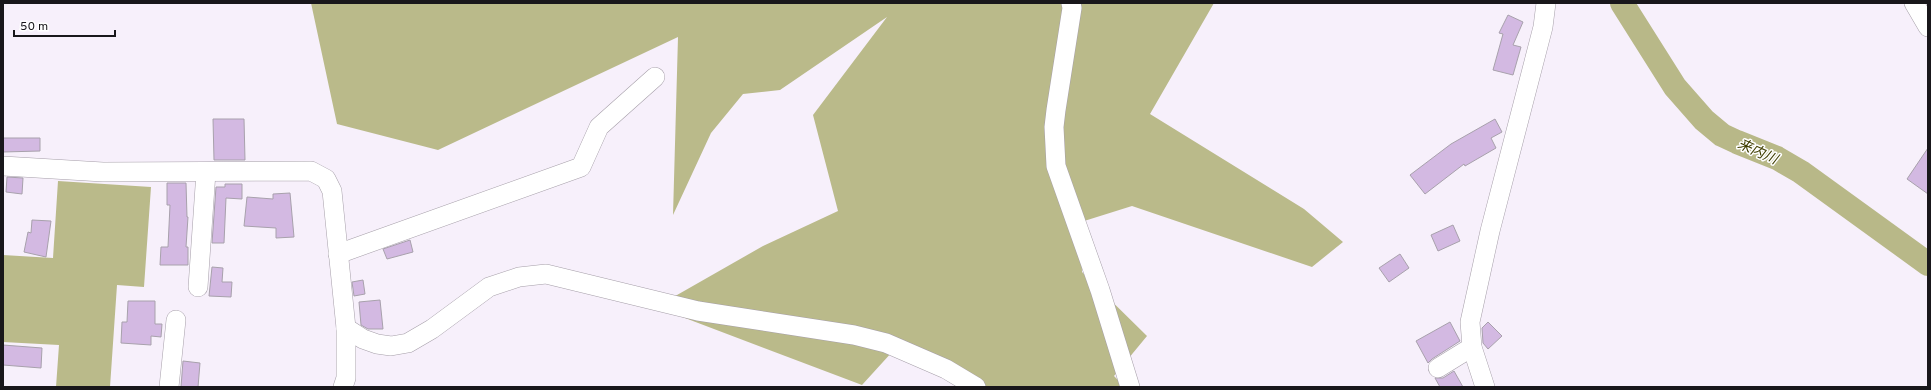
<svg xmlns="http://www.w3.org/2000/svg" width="1931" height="390" font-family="Overpass,'Noto Sans JP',sans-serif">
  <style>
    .forest { fill: #baba8a }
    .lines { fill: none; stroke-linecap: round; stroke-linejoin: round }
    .river { stroke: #b8b888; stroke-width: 24 }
    .building { fill: #d3b9e2; stroke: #a8a1ac }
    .minor-casing { stroke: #a69fa9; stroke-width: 20 }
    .minor { stroke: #fff; stroke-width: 19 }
    .labels { text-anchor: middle; stroke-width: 3; stroke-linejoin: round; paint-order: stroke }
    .water-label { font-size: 14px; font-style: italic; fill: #3f3e01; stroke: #fff }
  </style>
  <rect width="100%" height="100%" fill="#f7f0fb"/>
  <!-- forest -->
  <g class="forest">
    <polygon points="311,3 1214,3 1150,114 1304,209 1343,242 1312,267 1132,206 1081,222 1082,272 1147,336 1114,376 1125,387 978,387 903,340 862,385 656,307 763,246 838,211 813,115 887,17 780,90 743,94 711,133 673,215 678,37 438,150 337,124"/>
    <polygon points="58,181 151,187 144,287 117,285 110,387 56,387 59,345 3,342 3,255 53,258"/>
  </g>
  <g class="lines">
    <!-- river -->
    <polyline class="river" points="1622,3 1675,87 1704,120 1722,135 1737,142 1777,158 1801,172 1928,264"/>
  </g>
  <!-- building -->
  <g class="building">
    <polygon points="1508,15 1523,22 1513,45 1521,47 1513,75 1493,70 1503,34 1499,33"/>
    <polygon points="213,119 244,119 245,160 214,160"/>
    <polygon points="1495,119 1502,132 1491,138 1496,148 1465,166 1464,164 1425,194 1410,175 1451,144"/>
    <polygon points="3,138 40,138 40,151 3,152"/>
    <polygon points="1928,148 1928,194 1907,179"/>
    <polygon points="7,177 23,178 22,194 6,192"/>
    <polygon points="167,183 186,183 187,217 188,217 186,247 188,247 188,265 160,265 161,247 168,247 170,205 167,205"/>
    <polygon points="225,184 242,184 242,199 226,198 224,243 212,243 216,187 225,187"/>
    <polygon points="290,193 294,237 276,238 276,228 244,226 247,197 273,199 273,194"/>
    <polygon points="32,220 51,221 46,257 24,252 28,232 31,233"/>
    <polygon points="1453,225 1460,241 1438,251 1431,235"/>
    <polygon points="410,240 413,252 387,259 383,249"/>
    <polygon points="1400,254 1409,268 1389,282 1379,268"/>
    <polygon points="212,267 223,268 222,282 232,282 231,297 209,296"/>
    <polygon points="363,280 365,294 354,296 352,282"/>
    <polygon points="380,300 383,329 368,329 361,325 359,302"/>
    <polygon points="128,301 155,301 155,324 162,324 161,337 151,336 151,345 121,343 122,322 127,322"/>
    <polygon points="1450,322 1460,341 1432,359 1428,363 1416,341"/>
    <polygon points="1488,322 1502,336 1488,349 1483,343 1482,328"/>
    <polygon points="3,345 42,348 41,368 3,365"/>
    <polygon points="183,361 200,363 198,387 181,387"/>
    <polygon points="1454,371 1463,387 1440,387 1435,378 1443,378"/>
  </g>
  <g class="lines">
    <!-- minor casing -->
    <g class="minor-casing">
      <g id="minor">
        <polyline points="1071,3 1072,8 1056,110 1054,127 1056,166 1100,290 1130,387"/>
        <polyline points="1914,3 1928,27"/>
        <polyline points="3,166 103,172 311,171 326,179 332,191 346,328 346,378 343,387"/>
        <polyline points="338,254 581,167 599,127 655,77"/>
        <polyline points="198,287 206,172"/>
        <polyline points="346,328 363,339 377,344 391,346 408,343 432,329 489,287 519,277 546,274 698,311 854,335 886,343 946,369 976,387"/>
        <polyline points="1438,368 1472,347"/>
        <polyline points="169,387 176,320"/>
        <polyline points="1485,387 1472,347 1470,322 1490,231 1543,27 1546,3"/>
      </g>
    </g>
    <!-- minor -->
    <use href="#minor" class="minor"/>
  </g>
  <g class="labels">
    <!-- water labels -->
    <g class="water-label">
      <text transform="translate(1758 151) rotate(24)" y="5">来内川</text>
    </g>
  </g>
  <!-- border -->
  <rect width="1931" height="390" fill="none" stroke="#19171b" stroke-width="8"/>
  <!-- scale -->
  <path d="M14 30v6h101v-6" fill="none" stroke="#19171b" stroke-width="2"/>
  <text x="20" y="30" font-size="12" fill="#19171b" stroke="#ffffff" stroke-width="3" paint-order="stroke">50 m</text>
</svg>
